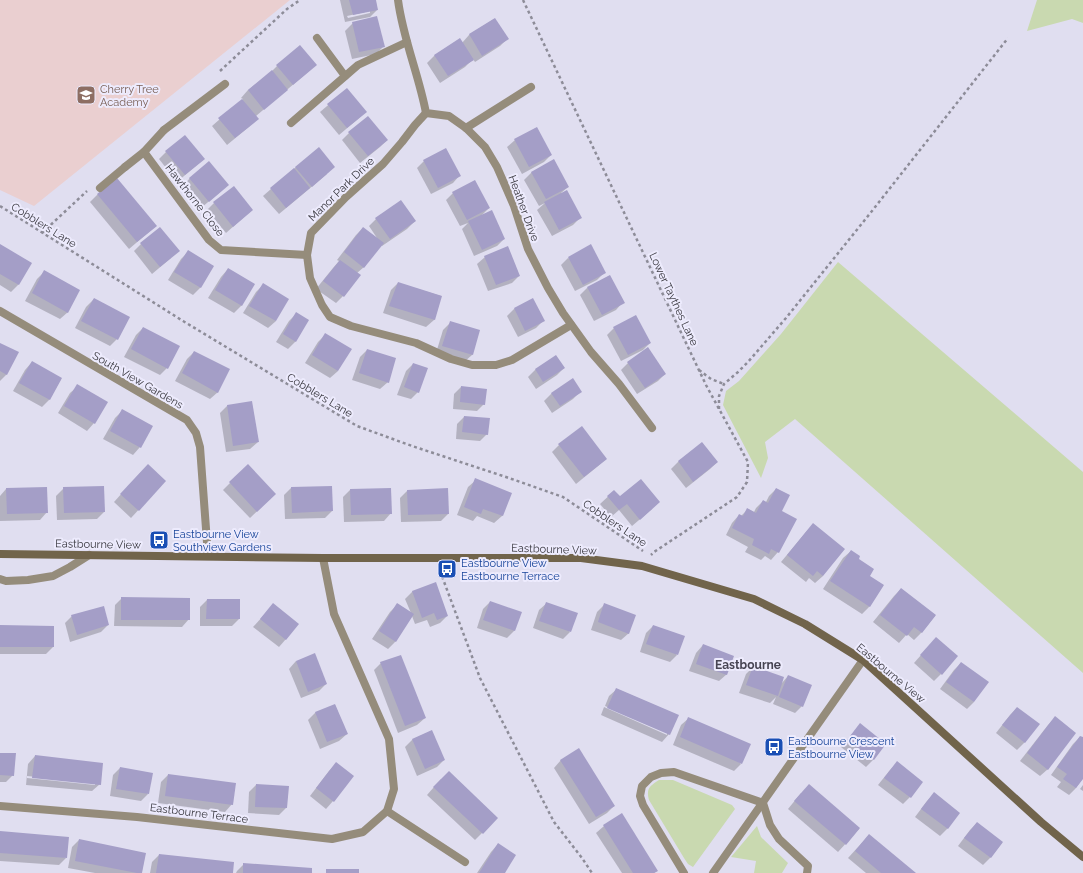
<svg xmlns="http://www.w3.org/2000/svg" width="1083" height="873" font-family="Raleway,sans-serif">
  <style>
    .education { fill: #eacfd0 }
    .green { fill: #c9d9b0 }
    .shadow { fill: #0003; fill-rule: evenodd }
    .building { fill: #a49ec7 }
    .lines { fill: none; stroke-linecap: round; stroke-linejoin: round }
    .path { stroke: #8d8c98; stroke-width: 2.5; stroke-dasharray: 3 3; stroke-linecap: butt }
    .lane { stroke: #958c7b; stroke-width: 8 }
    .street { stroke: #958c7b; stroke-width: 8 }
    .secondary { stroke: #71644b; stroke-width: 8 }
    .labels { text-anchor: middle; stroke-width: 4; stroke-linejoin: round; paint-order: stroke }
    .education-label { font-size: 11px; fill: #785e54; stroke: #edebfd; text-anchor: start }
    .street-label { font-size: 11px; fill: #38373e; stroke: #edebfd }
    .transit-label { font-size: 11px; fill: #164399; stroke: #edebfd; text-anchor: start }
    .neighbourhood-label { font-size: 12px; font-weight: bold; fill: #474453; stroke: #edebfd }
  </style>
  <rect width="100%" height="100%" fill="#e0def0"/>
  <!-- education -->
  <polygon class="education" points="0,0 290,0 34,206 0,190"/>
  <!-- green -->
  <g class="green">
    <polygon points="1037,0 1083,0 1083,23 1072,19 1027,31"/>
    <polygon points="838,262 1083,472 1083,673 795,419 765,442 768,458 761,478 723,405 726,391 739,381 781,334"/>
    <path d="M 659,780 L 673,780 L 732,805 L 735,809 L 693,867 L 688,864 L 684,858 L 649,800 C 646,788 650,786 659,780 Z"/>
    <polygon points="757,826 761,837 788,863 782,873 754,873 756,861 731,857"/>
  </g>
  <!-- shadow -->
  <g class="shadow">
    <path d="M 340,0 L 375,0 L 377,10 L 370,17 L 345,22 ZM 370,11 L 370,13 L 348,18 L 347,16 Z"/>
    <polygon points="494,19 507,39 500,46 475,62 473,59 465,67 440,83 427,63 435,55 462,43 469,35"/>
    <polygon points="353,23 384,46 376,54 352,59 345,31"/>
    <polygon points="277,66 308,72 256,116 250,126 227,145 212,126 243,99 241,98 248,90 270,73"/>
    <polygon points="347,89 365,112 358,119 339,135 320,112"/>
    <polygon points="536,128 551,155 544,162 522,174 507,147 515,140"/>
    <polygon points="349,133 387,140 380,147 360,163 342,140"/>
    <polygon points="166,152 204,159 177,182 159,159"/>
    <polygon points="424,161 460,175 453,183 431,194 417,168"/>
    <polygon points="296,167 327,174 279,214 263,196"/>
    <polygon points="532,172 568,187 561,193 581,217 573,225 552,236 537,210 545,203 539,206 524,180"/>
    <polygon points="190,178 220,192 201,208 183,186"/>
    <polygon points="117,180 156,226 129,249 90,202 97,195"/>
    <polygon points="453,193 489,208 481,216 504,239 497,246 474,256 462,229 468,223 460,226 446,200"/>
    <polygon points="214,203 252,210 226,233 207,210"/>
    <polygon points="376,219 415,221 407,229 382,246 381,244 364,267 357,273 343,296 336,303 316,289 333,268 339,261 337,260 356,235 363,228 377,238 369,226"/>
    <polygon points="160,229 171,258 152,274 134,251 141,244"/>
    <polygon points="0,245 31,263 18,285 11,292 0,285"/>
    <polygon points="188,252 213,266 200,288 193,295 168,280 181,259"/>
    <polygon points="485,257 519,276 512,283 488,291 477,264"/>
    <polygon points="568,258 605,272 597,280 575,291 561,265"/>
    <polygon points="228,269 253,284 241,306 234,313 208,298 221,277"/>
    <polygon points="44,272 68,312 60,319 25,301 37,279"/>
    <polygon points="609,276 623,302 616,310 594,321 580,295 587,288"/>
    <polygon points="398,283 441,296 434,320 426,327 383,313 391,290"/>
    <polygon points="263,285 276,321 268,328 243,313 256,292"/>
    <polygon points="94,299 117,339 110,346 75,328 86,307"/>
    <polygon points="532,300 543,321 536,328 518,337 507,316 514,309"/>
    <polygon points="296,314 308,320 295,342 288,349 276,342 289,321"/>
    <polygon points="451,322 479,331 472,355 464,362 436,353 443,330"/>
    <polygon points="143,328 167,368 160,375 124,357 136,335"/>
    <polygon points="614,328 650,343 643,350 621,361 607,335"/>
    <polygon points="325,335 338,371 330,378 305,363 318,342"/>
    <polygon points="0,344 7,374 0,381"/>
    <polygon points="367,350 388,382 380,389 352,380 360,357"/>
    <polygon points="194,352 218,392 210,399 175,381 187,359"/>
    <polygon points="556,356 564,368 557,375 536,389 528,377 535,370"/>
    <polygon points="32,362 61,379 49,400 42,407 13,391 25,370"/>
    <polygon points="628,363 665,374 658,381 637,394 621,370"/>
    <polygon points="413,364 418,392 411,399 397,395 406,371"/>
    <polygon points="78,386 94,423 87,431 58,413 70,393"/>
    <polygon points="461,387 484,404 477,411 453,409 454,394"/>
    <polygon points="580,392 573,399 552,413 544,401 552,393"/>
    <polygon points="251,402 258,442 250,449 226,452 220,413 227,406"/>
    <polygon points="122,411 140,447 133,455 103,439 115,418"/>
    <polygon points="464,417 487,434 480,441 456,439 457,424"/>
    <polygon points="702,443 717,462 710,469 686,488 671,469 678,462"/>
    <polygon points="559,445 606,459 598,466 576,484 552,452"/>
    <polygon points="141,472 165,481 131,518 114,502"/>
    <polygon points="476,480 510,493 502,516 494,523 477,516 473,521 457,515 468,487"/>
    <polygon points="230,483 275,494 250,518 223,490"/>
    <polygon points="64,488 104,512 97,519 57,520 56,496"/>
    <polygon points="291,488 332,511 325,518 285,519 284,495"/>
    <polygon points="6,489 47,512 40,520 0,521 0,496"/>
    <polygon points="776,489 780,512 778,552 771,560 765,556 761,560 745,552 748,547 726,535 732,523 739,515 741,516 748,509 754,512 756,508 763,501 766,502 769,496"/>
    <polygon points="350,490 391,513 384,521 344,522 343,497"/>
    <polygon points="407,491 448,514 441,521 401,522 400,498"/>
    <polygon points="614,491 619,498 652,509 632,526 619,510 611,517 600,504"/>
    <polygon points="813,525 823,576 815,583 809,578 806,582 781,562 806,532"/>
    <polygon points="851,551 857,559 868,576 883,585 869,607 862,614 823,589 843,558"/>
    <polygon points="901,589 935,616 921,633 914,640 907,634 899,643 873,622 894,596"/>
    <polygon points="413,591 447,616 440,623 430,627 427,620 415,624 412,616 395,642 388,649 372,639 390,612 398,604 411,613 405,599"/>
    <polygon points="122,598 189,619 182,627 114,626 115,605"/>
    <polygon points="207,600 239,619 232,626 200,626 200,607"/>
    <polygon points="490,602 520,613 514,631 507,638 477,628 483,609"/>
    <polygon points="547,603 570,632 563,639 533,628 539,610"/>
    <polygon points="605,604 629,633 621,640 591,630 597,612"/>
    <polygon points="273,605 286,639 279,647 253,627"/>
    <polygon points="72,616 108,625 101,632 70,642 65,623"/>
    <polygon points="0,626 53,647 46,654 0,654"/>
    <polygon points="653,626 677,655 670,662 640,652 646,633"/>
    <polygon points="703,645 727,674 719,681 689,671 696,653"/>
    <polygon points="929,646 941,674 934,681 914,663"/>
    <polygon points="296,661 326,684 319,691 301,698 289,669"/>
    <polygon points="381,663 425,718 417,725 398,733 374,670"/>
    <polygon points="961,663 974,702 967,709 940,689 954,670"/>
    <polygon points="753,667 781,684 788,676 802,706 795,713 773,704 776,697 770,703 739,693 746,674"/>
    <polygon points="617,689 677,715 669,734 662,742 601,715 604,707 667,735 667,733 605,706 609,696"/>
    <polygon points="335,705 347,734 339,741 320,749 308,720 315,713"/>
    <polygon points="1017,708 1038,725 1024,743 1017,750 996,733 1010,715"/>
    <polygon points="689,718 741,764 734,771 673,745 681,725"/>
    <polygon points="1055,718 1048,769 1040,776 1020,761 1048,725"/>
    <polygon points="860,725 885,744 873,760 866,767 841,747"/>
    <polygon points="431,731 444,760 437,767 417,776 405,747 412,740"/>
    <polygon points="1080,737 1083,739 1083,778 1076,788 1069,795 1057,787 1061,782 1051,775 1073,744"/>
    <polygon points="0,753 13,775 6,782 0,782"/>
    <path d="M 35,756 L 100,784 L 92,791 L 26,785 L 28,764 ZM 27,776 L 95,783 L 95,785 L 27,778 Z"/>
    <polygon points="561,760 614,806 607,813 589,824 554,768"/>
    <polygon points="897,763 922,782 910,797 903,804 878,785 890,770"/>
    <polygon points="336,764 353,776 333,801 326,809 310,796 329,771"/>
    <polygon points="120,768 148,794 141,801 110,796 113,775"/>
    <polygon points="168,775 232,804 225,812 158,803 161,782"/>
    <polygon points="441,779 497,818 475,840 427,795"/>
    <polygon points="256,785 286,808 279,815 248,813 249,792"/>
    <polygon points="1083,785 1083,791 1080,789"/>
    <polygon points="801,793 859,829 838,852 788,809"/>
    <polygon points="934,794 959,813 947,829 940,836 915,817 927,801"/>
    <polygon points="621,815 657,871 654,873 622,873 596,833 604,826"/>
    <polygon points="977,823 1002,843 990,858 983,865 958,846 970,830"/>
    <polygon points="0,832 66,858 59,865 0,861"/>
    <polygon points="869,835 914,873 866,873 848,858"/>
    <polygon points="79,840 141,873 95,873 68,868 72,847"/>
    <polygon points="498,844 504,873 477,873 491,852"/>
    <polygon points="159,855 232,873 150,873 152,862"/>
    <polygon points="244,864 311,873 236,873 237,871"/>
  </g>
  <!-- building -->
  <g class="building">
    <polygon points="349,0 376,0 378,10 353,15"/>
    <polygon points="377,16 385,47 359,52 352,22"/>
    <polygon points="495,18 509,39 482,56 469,34"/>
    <polygon points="460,38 474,60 448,76 434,55"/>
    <polygon points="300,45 317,65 293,85 276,65"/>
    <polygon points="272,70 288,90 264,110 248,90"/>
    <polygon points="347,88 367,112 347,128 327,104"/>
    <polygon points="242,99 259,119 235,138 218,118"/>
    <polygon points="368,116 388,140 368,156 348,132"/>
    <polygon points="537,127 552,155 529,167 514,139"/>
    <polygon points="185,135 205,159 185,175 165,151"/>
    <polygon points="319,147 335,167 312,187 295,167"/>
    <polygon points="446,148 461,176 438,188 423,160"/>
    <polygon points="554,159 569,187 546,199 531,172"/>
    <polygon points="209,161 229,185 209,202 189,178"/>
    <polygon points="294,168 310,188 286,208 270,188"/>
    <polygon points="117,178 157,226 137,242 97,194"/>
    <polygon points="475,180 490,208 467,220 452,192"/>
    <polygon points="234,186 253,210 233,227 213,202"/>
    <polygon points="567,190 582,218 559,230 544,202"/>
    <polygon points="401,200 416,221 390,239 375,218"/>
    <polygon points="492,210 505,239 482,250 468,221"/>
    <polygon points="160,227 180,251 160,267 140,243"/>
    <polygon points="363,227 384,243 364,268 344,252"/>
    <polygon points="0,244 32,263 19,285 0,274"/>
    <polygon points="591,244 606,273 583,285 568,257"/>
    <polygon points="508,246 520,276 496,285 484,256"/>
    <polygon points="188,250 214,266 201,288 174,272"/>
    <polygon points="340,260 361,275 344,297 323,281"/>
    <polygon points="228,268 255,284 242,306 215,290"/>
    <polygon points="44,270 80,290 68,313 32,293"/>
    <polygon points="610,275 625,303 602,315 587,287"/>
    <polygon points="398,282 442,296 435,320 389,306"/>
    <polygon points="263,283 289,299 276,321 249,306"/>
    <polygon points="94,298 130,317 118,340 81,321"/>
    <polygon points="533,298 545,321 525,331 514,308"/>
    <polygon points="296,312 309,320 296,342 283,334"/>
    <polygon points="636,315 651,343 628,355 613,327"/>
    <polygon points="450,321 480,330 473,355 442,346"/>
    <polygon points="143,327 180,346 168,369 131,349"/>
    <polygon points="325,333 352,349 338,371 312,355"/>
    <polygon points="0,343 19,352 7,375 0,371"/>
    <polygon points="648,347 666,374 645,388 627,362"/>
    <polygon points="367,349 396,358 389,383 359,373"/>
    <polygon points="194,351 230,369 218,393 182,373"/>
    <polygon points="556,355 565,368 543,382 535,369"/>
    <polygon points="32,361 62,378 50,400 19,383"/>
    <polygon points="413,363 428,368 419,393 404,387"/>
    <polygon points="573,378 582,392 560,406 551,393"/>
    <polygon points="77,384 108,402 95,424 64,406"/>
    <polygon points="461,386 487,389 485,405 460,402"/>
    <polygon points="252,401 259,442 233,446 227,405"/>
    <polygon points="122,409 153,426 141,448 110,431"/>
    <polygon points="464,416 490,418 488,435 462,432"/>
    <polygon points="582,426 607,459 584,477 558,444"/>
    <polygon points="702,442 718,462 693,482 678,461"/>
    <polygon points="148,464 166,481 139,511 120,494"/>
    <polygon points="248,464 276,494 257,512 229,482"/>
    <polygon points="475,478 512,493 503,516 483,509 481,514 464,507"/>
    <polygon points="641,479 660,502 640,520 627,504 619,510 607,496 614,490 620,496"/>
    <polygon points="104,486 105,512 64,513 63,487"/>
    <polygon points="332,486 333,511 292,513 291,487"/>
    <polygon points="47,487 48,513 7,514 6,488"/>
    <polygon points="391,488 392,514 351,515 350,489"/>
    <polygon points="448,488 449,514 408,515 407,490"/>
    <polygon points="776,488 790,495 782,511 797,519 779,553 771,549 769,554 752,545 754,539 732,528 739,514 743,516 747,508 756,513 763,500 768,503"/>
    <polygon points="813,523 845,549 823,576 817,571 813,576 787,555"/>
    <polygon points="851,550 860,556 859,559 874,569 870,576 884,585 870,607 830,581"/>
    <polygon points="436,582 448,616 437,620 434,613 422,618 412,591"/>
    <polygon points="901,588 936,615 922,633 914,627 907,636 880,615"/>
    <polygon points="121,597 190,598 190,620 121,620"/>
    <polygon points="207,599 240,599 240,619 206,619"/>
    <polygon points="490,601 522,612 515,631 483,620"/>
    <polygon points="546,602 578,613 571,632 539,621"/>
    <polygon points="273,603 299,624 286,640 260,619"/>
    <polygon points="397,603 414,614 396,642 379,631"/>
    <polygon points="604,603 636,615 629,634 598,622"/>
    <polygon points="104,606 109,625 77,635 71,615"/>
    <polygon points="0,625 54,626 54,647 0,647"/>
    <polygon points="653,625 685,636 678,655 646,644"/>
    <polygon points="936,637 958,656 942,675 920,655"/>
    <polygon points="703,644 734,656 727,675 696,664"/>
    <polygon points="315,653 327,684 308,692 296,661"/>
    <polygon points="401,655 426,718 405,726 380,662"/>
    <polygon points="961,662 989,682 974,702 946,682"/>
    <polygon points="753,666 784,677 778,696 746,685"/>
    <polygon points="788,675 812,685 803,707 779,697"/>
    <polygon points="616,688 679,715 670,735 607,708"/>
    <polygon points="335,704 348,734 327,742 315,712"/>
    <polygon points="1017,707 1040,724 1025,743 1002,725"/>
    <polygon points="1055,716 1076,733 1048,770 1027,753"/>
    <polygon points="688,717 751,744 742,764 680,737"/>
    <polygon points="860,723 886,744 874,760 847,740"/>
    <polygon points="432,730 445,760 425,769 412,739"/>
    <polygon points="1080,736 1083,737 1083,779 1076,788 1063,779 1067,774 1057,767"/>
    <polygon points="579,748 615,806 596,817 560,760"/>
    <polygon points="0,753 16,753 14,776 0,775"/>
    <polygon points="35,755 103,763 101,785 32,778"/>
    <polygon points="897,761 923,782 911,798 884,778"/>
    <polygon points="336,762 354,776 334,802 316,788"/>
    <polygon points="120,767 153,773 149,794 116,789"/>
    <polygon points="449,771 498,818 483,834 433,787"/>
    <polygon points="168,774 236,783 233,805 165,796"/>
    <polygon points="256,784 289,786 287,808 255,807"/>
    <polygon points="809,784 860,828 846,845 794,801"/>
    <polygon points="934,792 960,813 948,829 921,809"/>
    <polygon points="622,813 658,871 654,873 633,873 603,825"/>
    <polygon points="977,822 1003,842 991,858 964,838"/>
    <polygon points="0,831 69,837 67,858 0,853"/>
    <polygon points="869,834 916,873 881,873 855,851"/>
    <polygon points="79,839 146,853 142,873 137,873 75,861"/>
    <polygon points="498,843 516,855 505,873 479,873"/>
    <polygon points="159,854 234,862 233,873 156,873"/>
    <polygon points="243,863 312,868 312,873 243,873"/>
    <rect x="326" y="869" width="33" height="4"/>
  </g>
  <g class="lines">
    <!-- path -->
    <g class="path">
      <polyline points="523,0 706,385 748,462 747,482 737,497 654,552 651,555"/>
      <polyline points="220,71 287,9 300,0"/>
      <polyline points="0,206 183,321 357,426 412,446 506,477 563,497 643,551"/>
      <polyline points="42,233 87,191"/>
      <polyline points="699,370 711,379 724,384"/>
      <polyline points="719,409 719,396 724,384 738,372 748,362 786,318 872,211 1008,38"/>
      <polyline points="440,571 480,678 554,822 582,858 592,873"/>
    </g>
    <!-- lane -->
    <g class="lane">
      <polyline points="317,38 345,76"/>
      <polyline points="291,123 358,65 407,42"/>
      <polyline points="466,128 531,87"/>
      <polyline points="164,130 225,84"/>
      <polyline points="100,188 125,167"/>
      <polyline points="0,579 6,581 28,580 53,576 70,567 89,555"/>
    </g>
    <!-- street -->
    <g class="street">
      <path d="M 398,0 C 403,39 419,75 426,113 L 449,116 L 466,128 L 485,147 L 497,167 L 514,206 L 528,249 L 548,288 L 563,313 L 591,352 L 619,384 L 652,428"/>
      <polyline points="426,113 415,125 402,142 383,164 346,197 311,233 307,255 310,278 322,305 330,317 351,326 416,343 451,359 472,365 496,365 512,360 571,325"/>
      <polyline points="164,130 144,152 209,240 221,250 307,255"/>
      <polyline points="125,167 144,152"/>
      <polyline points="0,311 187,420 196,433 200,447 208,556"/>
      <polyline points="0,806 137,817 332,839 363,832 387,811 394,789 389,739 334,614 323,558"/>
      <polyline points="387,811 465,862"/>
      <polyline points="684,873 643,805 640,796 642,786 651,777 661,773 674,772 763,803 770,825 779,839 808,866 807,873"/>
      <polyline points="713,873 863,660"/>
    </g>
    <!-- secondary -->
    <polyline class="secondary" points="0,554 323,558 581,558 642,566 754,599 805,624 863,660 1041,822 1083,857"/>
  </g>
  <!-- icons -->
  <defs>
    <g id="school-square" transform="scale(1)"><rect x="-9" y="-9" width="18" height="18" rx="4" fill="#8d6e63" stroke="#edebfd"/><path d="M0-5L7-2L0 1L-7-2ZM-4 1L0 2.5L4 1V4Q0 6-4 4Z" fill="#fff"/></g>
    <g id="bus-square" transform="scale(1)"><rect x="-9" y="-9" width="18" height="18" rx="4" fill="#1a4fb4" stroke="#edebfd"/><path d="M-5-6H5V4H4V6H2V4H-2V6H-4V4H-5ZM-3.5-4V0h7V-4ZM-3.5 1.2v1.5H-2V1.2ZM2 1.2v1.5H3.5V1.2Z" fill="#fff"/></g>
  </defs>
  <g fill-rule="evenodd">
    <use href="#school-square" x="86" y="95"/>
    <use href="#bus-square" x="159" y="540"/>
    <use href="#bus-square" x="447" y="569"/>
    <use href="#bus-square" x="774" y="747"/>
  </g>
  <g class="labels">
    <!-- education labels -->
    <g class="education-label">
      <text x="100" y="93">Cherry Tree<tspan x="100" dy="13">Academy</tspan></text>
    </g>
    <!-- street labels -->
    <g class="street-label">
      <text transform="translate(341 189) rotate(-44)" y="4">Manor Park Drive</text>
      <text transform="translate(195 200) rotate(52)" y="4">Hawthorne Close</text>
      <text transform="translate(524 208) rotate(70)" y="4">Heather Drive</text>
      <text transform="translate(44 225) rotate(32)" y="4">Cobblers Lane</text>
      <text transform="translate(674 299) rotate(65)" y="4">Lower Taythes Lane</text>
      <text transform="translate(138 380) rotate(30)" y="4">South View Gardens</text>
      <text transform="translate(320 395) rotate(31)" y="4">Cobblers Lane</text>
      <text transform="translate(615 523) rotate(34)" y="4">Cobblers Lane</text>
      <text transform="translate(98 544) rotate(1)" y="4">Eastbourne View</text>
      <text transform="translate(554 549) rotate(2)" y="4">Eastbourne View</text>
      <text transform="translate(891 673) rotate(40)" y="4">Eastbourne View</text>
      <text transform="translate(199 813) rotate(7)" y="4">Eastbourne Terrace</text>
    </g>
    <!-- transit labels -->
    <g class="transit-label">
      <text x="173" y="538">Eastbourne View<tspan x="173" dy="13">Southview Gardens</tspan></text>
      <text x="461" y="567">Eastbourne View<tspan x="461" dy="13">Eastbourne Terrace</tspan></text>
      <text x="788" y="745">Eastbourne Crescent<tspan x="788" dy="13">Eastbourne View</tspan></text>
    </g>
    <!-- neighbourhood labels -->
    <g class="neighbourhood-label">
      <text x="748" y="669">Eastbourne</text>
    </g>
  </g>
</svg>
